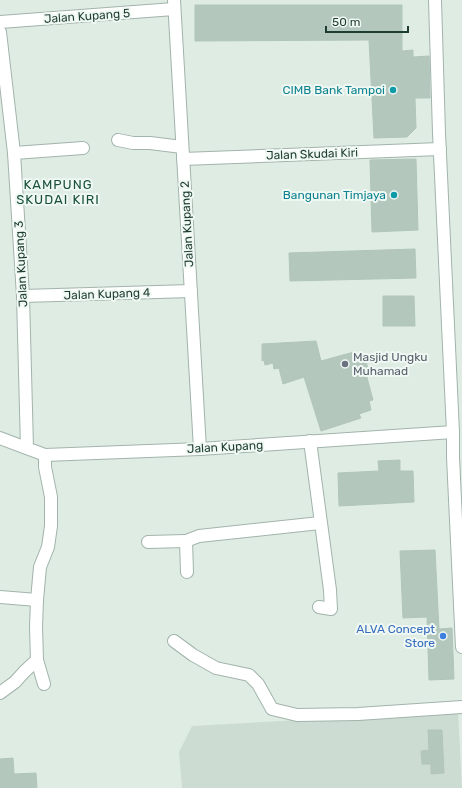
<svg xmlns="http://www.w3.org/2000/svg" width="462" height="788" font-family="Rubik,sans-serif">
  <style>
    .built { fill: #cddcd3 }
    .building { fill: #b4c7bd; stroke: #b1c6bb }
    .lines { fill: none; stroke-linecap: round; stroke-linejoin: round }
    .minor-casing { stroke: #a1b4ab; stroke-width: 14 }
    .tertiary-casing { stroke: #a1b4ab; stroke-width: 14 }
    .minor { stroke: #fff; stroke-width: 12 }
    .tertiary { stroke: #fff; stroke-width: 12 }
    .culture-dot { fill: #0f9aa8; stroke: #f0f8f3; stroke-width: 1.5 }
    .worship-dot { fill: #6b7280; stroke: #f0f8f3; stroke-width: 1.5 }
    .shop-dot { fill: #3f7fe0; stroke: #f0f8f3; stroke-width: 1.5 }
    .labels { text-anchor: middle; stroke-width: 4; stroke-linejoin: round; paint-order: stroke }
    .street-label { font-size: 12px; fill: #1e3d31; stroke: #f0f8f3 }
    .culture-label { font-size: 12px; fill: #0d838f; stroke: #f0f8f3; text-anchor: end }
    .worship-label { font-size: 12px; fill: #5b616d; stroke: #f0f8f3; text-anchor: start }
    .shop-label { font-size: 12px; fill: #366cbe; stroke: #f0f8f3; text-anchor: end }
    .neighbourhood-label { font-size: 13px; letter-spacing: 1px; fill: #19513d; stroke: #f0f8f3 }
  </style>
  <rect width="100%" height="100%" fill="#dfece4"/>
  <!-- built -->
  <polygon class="built" points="458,711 462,788 182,788 179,752 192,726"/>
  <!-- building -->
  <g class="building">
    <polygon points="195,5 402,5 402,51 413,50 413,57 429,56 430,98 415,98 416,128 407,137 374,138 369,40 195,41"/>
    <polygon points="416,159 418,230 372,232 370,160"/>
    <polygon points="415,249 416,278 290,281 289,253"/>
    <polygon points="383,296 414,296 415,326 383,326"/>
    <polygon points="316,341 321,361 354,352 357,363 366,361 369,373 366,374 373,400 369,401 371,410 359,414 361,418 321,431 304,377 283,384 279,368 274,369 273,363 265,365 264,360 262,361 262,344"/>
    <polygon points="400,460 400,471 413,471 414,502 339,506 338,473 379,471 378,461"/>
    <polygon points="435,550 439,629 452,628 454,679 429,680 427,617 403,618 400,551"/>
    <polygon points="428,730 442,730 444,773 431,774 431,764 422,764 421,751 429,750"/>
    <polygon points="13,758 14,774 36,773 37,788 0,788 0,759"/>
  </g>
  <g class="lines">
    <!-- minor casing -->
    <g class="minor-casing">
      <g id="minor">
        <polyline points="174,0 200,449"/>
        <polyline points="0,22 174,9"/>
        <polyline points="0,32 14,153 23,296 27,448"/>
        <polyline points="118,140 133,143 150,143 182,147"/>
        <polyline points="14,153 83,148"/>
        <polyline points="183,159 440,149"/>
        <polyline points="23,296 191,291"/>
        <polyline points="0,438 45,455 200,449 453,432"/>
        <polyline points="310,441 330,590 331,609 319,607"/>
        <polyline points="148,542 186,541"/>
        <polyline points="187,572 186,541 199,536 320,523"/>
        <polyline points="0,597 37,600"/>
        <polyline points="174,641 193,655 216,668 249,675 258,684 272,709 297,715 358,714 462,707"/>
        <polyline points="44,684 37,660 36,627 37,600 40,567 48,547 51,526 51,497 45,467 45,455"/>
        <polyline points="0,693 15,682 25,671 37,660"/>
      </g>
    </g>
    <!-- tertiary casing -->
    <g class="tertiary-casing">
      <polyline id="tertiary" points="435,0 439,133 453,432 453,457 462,647"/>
    </g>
    <!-- minor -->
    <use href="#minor" class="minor"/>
    <!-- tertiary -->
    <use href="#tertiary" class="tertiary"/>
  </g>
  <!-- markers -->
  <g class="culture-dot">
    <circle cx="393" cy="90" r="4"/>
    <circle cx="394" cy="195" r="4"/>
  </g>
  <circle class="worship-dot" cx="345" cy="364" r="4"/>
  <circle class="shop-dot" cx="443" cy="636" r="4"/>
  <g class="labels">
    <!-- street labels -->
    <g class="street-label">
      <text transform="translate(87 16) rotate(-4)" y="4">Jalan Kupang 5</text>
      <text transform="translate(312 154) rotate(-2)" y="4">Jalan Skudai Kiri</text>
      <text transform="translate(187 224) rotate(-93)" y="4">Jalan Kupang 2</text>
      <text transform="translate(21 264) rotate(-93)" y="4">Jalan Kupang 3</text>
      <text transform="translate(107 294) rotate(-2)" y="4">Jalan Kupang 4</text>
      <text transform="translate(225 447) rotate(-3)" y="4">Jalan Kupang</text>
    </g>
    <!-- culture labels -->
    <g class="culture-label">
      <text x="385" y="94">CIMB Bank Tampoi</text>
      <text x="386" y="199">Bangunan Timjaya</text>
    </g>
    <!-- worship labels -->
    <g class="worship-label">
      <text x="353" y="361">Masjid Ungku<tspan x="353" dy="14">Muhamad</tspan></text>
    </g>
    <!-- shop labels -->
    <g class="shop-label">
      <text x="435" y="633">ALVA Concept<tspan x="435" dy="14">Store</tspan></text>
    </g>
    <!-- neighbourhood labels -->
    <g class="neighbourhood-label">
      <text x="58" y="189">KAMPUNG<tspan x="58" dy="15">SKUDAI KIRI</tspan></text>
    </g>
  </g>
  <!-- scale -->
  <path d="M326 26v6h82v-6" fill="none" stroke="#1e3d31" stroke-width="2"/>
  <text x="332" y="26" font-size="12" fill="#1e3d31" stroke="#f0f8f3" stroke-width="3" paint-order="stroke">50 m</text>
</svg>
